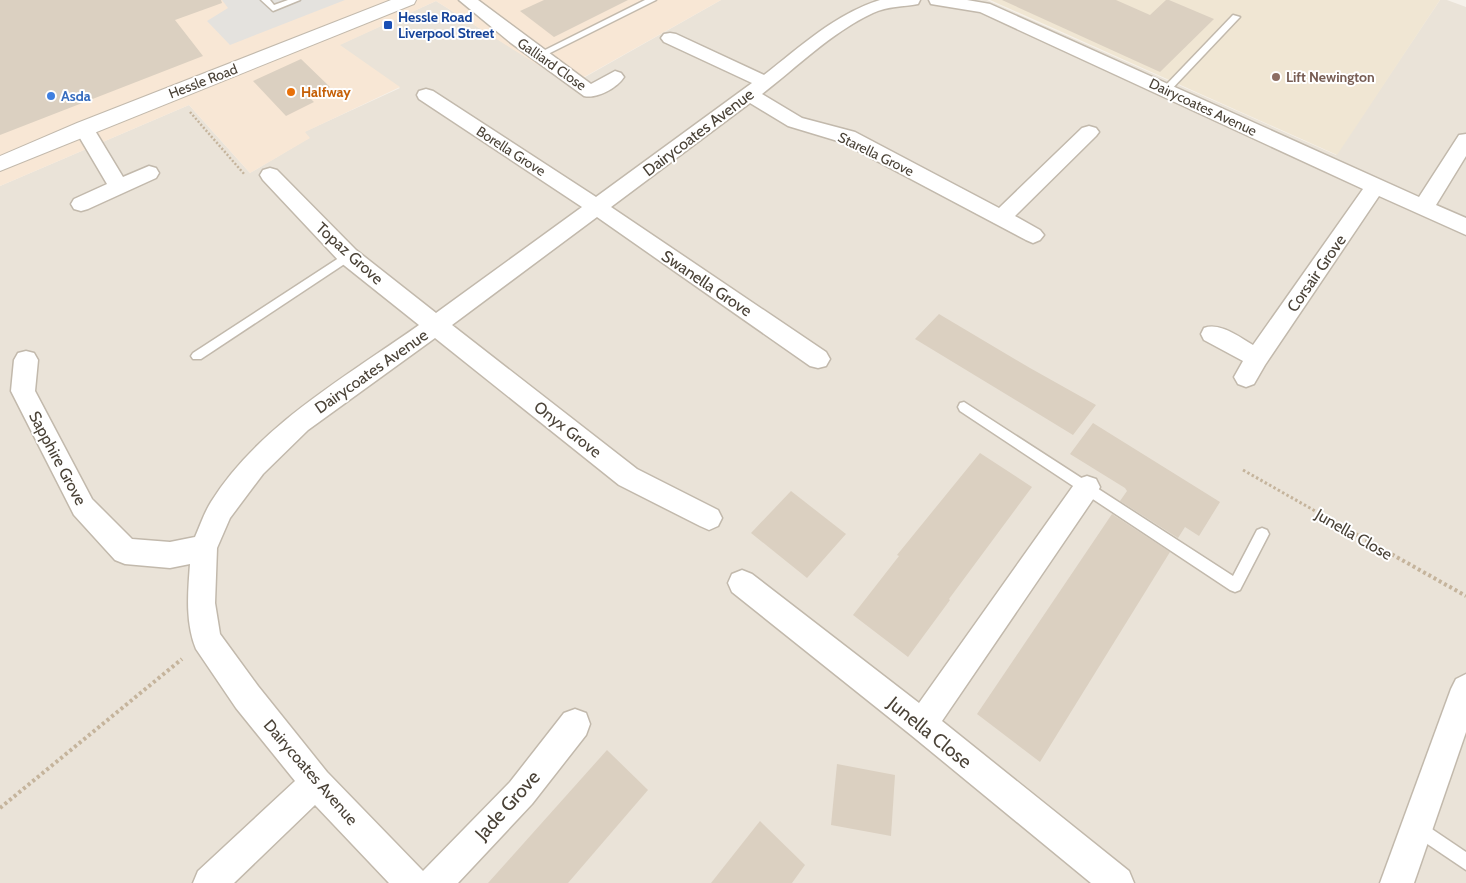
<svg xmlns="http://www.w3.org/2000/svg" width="1466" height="883" font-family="Cabin,sans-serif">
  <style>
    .residential { fill: #eae3d8 }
    .commercial { fill: #f8e7d5 }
    .education { fill: #f0e6d3 }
    .parking { fill: #e4e2de }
    .building { fill: #dbd0c1 }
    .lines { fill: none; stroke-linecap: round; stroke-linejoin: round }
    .service-casing { stroke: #c2b9ac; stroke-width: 3 }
    .minor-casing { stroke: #c2b9ac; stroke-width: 3 }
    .tertiary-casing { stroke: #c2b9ac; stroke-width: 2 }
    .path-far2 { stroke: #c5b49c; stroke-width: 2.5; stroke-dasharray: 2 2; stroke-linecap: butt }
    .path-far1 { stroke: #c5b49c; stroke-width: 3; stroke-dasharray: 2.5 2.5; stroke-linecap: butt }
    .path { stroke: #c5b49c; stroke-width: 4; stroke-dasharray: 3 3; stroke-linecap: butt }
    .service { fill: #fff; fill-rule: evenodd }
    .minor { fill: #fff; fill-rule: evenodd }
    .tertiary { fill: #fff; fill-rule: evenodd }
    .transit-dot { fill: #1a4fb4; stroke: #fff; stroke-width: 2 }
    .education-dot { fill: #8d6e63; stroke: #fff; stroke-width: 2 }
    .food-dot { fill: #e8710a; stroke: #fff; stroke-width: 2 }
    .shop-dot { fill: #3f7fe0; stroke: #fff; stroke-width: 2 }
    .labels { text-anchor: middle; stroke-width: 4; stroke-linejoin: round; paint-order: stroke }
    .far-transit-label { font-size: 14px; font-weight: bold; fill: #164399; stroke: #fff; text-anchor: start }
    .far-street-label { font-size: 14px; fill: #4a4237; stroke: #fff }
    .far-education-label { font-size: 14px; font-weight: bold; fill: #785e54; stroke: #fff; text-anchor: start }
    .far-food-label { font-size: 14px; font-weight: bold; fill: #c56008; stroke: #fff; text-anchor: start }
    .far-shop-label { font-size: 14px; font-weight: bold; fill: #366cbe; stroke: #fff; text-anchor: start }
    .street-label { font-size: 16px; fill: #4a4237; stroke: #fff }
    .near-street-label { font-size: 19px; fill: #4a4237; stroke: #fff }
  </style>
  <rect width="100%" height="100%" fill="#f6f1ea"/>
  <!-- residential -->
  <polygon class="residential" points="721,0 987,0 1336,155 1440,0 1447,0 1466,7 1466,883 0,883 0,186 189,105 250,173 309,138 304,132 400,88 339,45 436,1 571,85"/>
  <!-- commercial -->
  <polygon class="commercial" points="0,0 721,0 570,85 436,1 340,45 400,87 305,132 310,138 250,173 189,105 0,186"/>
  <!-- education -->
  <polygon class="education" points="990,0 1440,0 1337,155"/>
  <!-- parking -->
  <polygon class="parking" points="222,0 345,0 230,45 207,21 228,8"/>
  <!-- building -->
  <g class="building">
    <polygon points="0,0 221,0 222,3 175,20 203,56 0,135"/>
    <polygon points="544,0 628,0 554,37 520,11"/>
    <polygon points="1002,0 1116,0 1150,15 1166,0 1169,0 1214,19 1160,72"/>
    <polygon points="301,59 330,87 309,97 314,102 286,116 253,81"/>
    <polygon points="939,314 1030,368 1096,405 1073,435 915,339"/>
    <polygon points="1093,423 1220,502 1199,536 1185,527 1178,538 1120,501 1127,491 1125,488 1070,454"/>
    <polygon points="980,453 1032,487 949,599 950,600 908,657 853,615 899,556 897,555"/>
    <polygon points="791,491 846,534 807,578 751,533"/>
    <polygon points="1112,514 1170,552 1040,762 977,714"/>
    <polygon points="607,750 648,790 568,883 488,883"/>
    <polygon points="837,764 895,775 891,836 831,825"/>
    <polygon points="760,821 805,865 792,883 711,883"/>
  </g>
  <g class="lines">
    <!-- service casing -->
    <g class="service-casing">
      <g id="service">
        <polygon points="261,0 270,0 274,5 288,0 300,0 273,11"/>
        <polygon points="645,0 656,0 542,57 539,58 535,55"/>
        <polygon points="1233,15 1240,17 1169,92 1163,92 1163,88"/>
        <polygon points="348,252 353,256 352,259 201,359 193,359 191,356 193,353"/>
        <polygon points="964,402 1233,576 1257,530 1262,528 1267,530 1269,534 1240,590 1235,592 1230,590 960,411 958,407 960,403"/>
        <polygon points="1417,819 1466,852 1466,870 1411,833 1409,827 1411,821"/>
      </g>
    </g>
    <!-- minor casing -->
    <g class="minor-casing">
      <g id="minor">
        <path d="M 459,0 L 478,0 L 591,84 L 615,71 L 621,73 L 624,77 C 617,88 597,99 584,96 L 511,43 Z"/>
        <path d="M 880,0 L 920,0 L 918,4 C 903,7 888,6 873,13 C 832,32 797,67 762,94 L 802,118 L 855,132 L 999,208 L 1082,128 L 1089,126 L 1096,128 L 1099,132 L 1096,136 L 1015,216 L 1040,230 L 1044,235 L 1040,240 L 1033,243 L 1026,240 L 841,142 L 788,126 L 750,103 L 611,207 L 826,352 L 830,359 L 826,366 L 818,368 L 810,366 L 597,217 L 452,325 L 637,469 L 718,510 L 722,518 L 718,526 L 709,530 L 700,526 L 619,485 L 435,338 L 308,430 L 263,474 L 230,518 L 217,548 L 215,603 L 220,634 L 258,686 L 327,772 L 423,871 L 510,782 L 564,713 L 575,709 L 586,713 L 590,724 L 586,735 L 532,804 L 458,883 L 389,883 L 315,805 L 234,883 L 193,883 L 198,871 L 295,781 L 236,708 L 196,649 C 185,622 188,592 190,564 L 170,568 L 125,564 L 115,560 L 74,515 L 11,391 L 14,360 L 18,353 L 26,351 L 34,353 L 38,360 L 35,391 L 92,499 L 132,539 L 170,542 L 195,537 C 200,526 204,513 211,502 C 258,426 347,376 419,325 L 340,262 L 263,180 L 260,175 L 263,170 L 270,168 L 277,170 L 356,250 L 436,313 L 582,207 L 419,99 L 417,95 L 419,91 L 426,89 L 433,91 L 596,197 L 752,83 L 664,42 L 661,38 L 664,34 L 670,33 L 676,34 L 764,75 C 800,47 835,14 880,0 Z"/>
        <path d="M 929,0 L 967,0 L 990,4 L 1419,197 L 1459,135 L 1466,134 L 1466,156 L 1436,205 L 1466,218 L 1466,235 L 1379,196 L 1265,365 L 1254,384 L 1246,387 L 1238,384 L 1234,377 L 1243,361 L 1204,340 L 1201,334 L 1204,328 C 1220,322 1239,337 1253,345 L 1363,189 L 980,12 L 937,5 L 931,4 Z"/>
        <polygon points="84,122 91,124 123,177 149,166 156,168 159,173 156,178 88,209 81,211 74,209 71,204 74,199 107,184 74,128 77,124"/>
        <polygon points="1087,476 1096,479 1100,487 1096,495 942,721 1129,871 1134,883 1091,883 911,735 732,592 728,583 732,574 742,570 752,574 919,703 1078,479"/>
        <polygon points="1466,674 1466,732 1414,883 1380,883 1451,689 1456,679"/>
      </g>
    </g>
    <!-- tertiary casing -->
    <g class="tertiary-casing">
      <polygon id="tertiary" points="391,0 416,0 414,4 0,171 0,156 77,123"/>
    </g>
    <!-- path-far2 -->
    <polyline class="path-far2" points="190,112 245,175"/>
    <!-- path-far1 -->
    <polyline class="path-far1" points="1243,470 1331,520"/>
    <!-- path -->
    <g class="path">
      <polyline points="1329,519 1466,596"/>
      <polyline points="0,808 182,659"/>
    </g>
    <!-- service -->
    <use href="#service" class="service"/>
    <!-- minor -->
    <use href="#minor" class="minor"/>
    <!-- tertiary -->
    <use href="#tertiary" class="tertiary"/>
  </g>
  <!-- markers -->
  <rect class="transit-dot" x="383" y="20" width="10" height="10" rx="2.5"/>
  <circle class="education-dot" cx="1276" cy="77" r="5"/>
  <circle class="food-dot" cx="291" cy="92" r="5"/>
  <circle class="shop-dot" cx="51" cy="96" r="5"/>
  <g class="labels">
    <!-- far-transit labels -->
    <g class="far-transit-label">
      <text x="398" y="22">Hessle Road<tspan x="398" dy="16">Liverpool Street</tspan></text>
    </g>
    <!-- far-street labels -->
    <g class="far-street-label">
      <text transform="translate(552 64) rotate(35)" y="5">Galliard Close</text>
      <text transform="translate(203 81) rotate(-21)" y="5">Hessle Road</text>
      <text transform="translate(1203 107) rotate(25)" y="5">Dairycoates Avenue</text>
      <text transform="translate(511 151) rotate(33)" y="5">Borella Grove</text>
      <text transform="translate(876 154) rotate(26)" y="5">Starella Grove</text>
    </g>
    <!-- far-education labels -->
    <g class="far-education-label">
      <text x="1286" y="82">Lift Newington</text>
    </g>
    <!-- far-food labels -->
    <g class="far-food-label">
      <text x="301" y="97">Halfway</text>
    </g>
    <!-- far-shop labels -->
    <g class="far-shop-label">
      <text x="61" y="101">Asda</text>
    </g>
    <!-- street labels -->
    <g class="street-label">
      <text transform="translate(698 132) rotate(-37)" y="6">Dairycoates Avenue</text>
      <text transform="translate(350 253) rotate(42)" y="6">Topaz Grove</text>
      <text transform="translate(1316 273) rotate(-55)" y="6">Corsair Grove</text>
      <text transform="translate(707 283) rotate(34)" y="6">Swanella Grove</text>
      <text transform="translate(371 371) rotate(-35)" y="6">Dairycoates Avenue</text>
      <text transform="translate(568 429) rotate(38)" y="6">Onyx Grove</text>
      <text transform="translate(58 458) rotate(62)" y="6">Sapphire Grove</text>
      <text transform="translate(1354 534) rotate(30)" y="6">Junella Close</text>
      <text transform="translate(311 772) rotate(49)" y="6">Dairycoates Avenue</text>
    </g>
    <!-- near-street labels -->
    <g class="near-street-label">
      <text transform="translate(930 732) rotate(39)" y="7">Junella Close</text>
      <text transform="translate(507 805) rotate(-48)" y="7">Jade Grove</text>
    </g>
  </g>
</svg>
